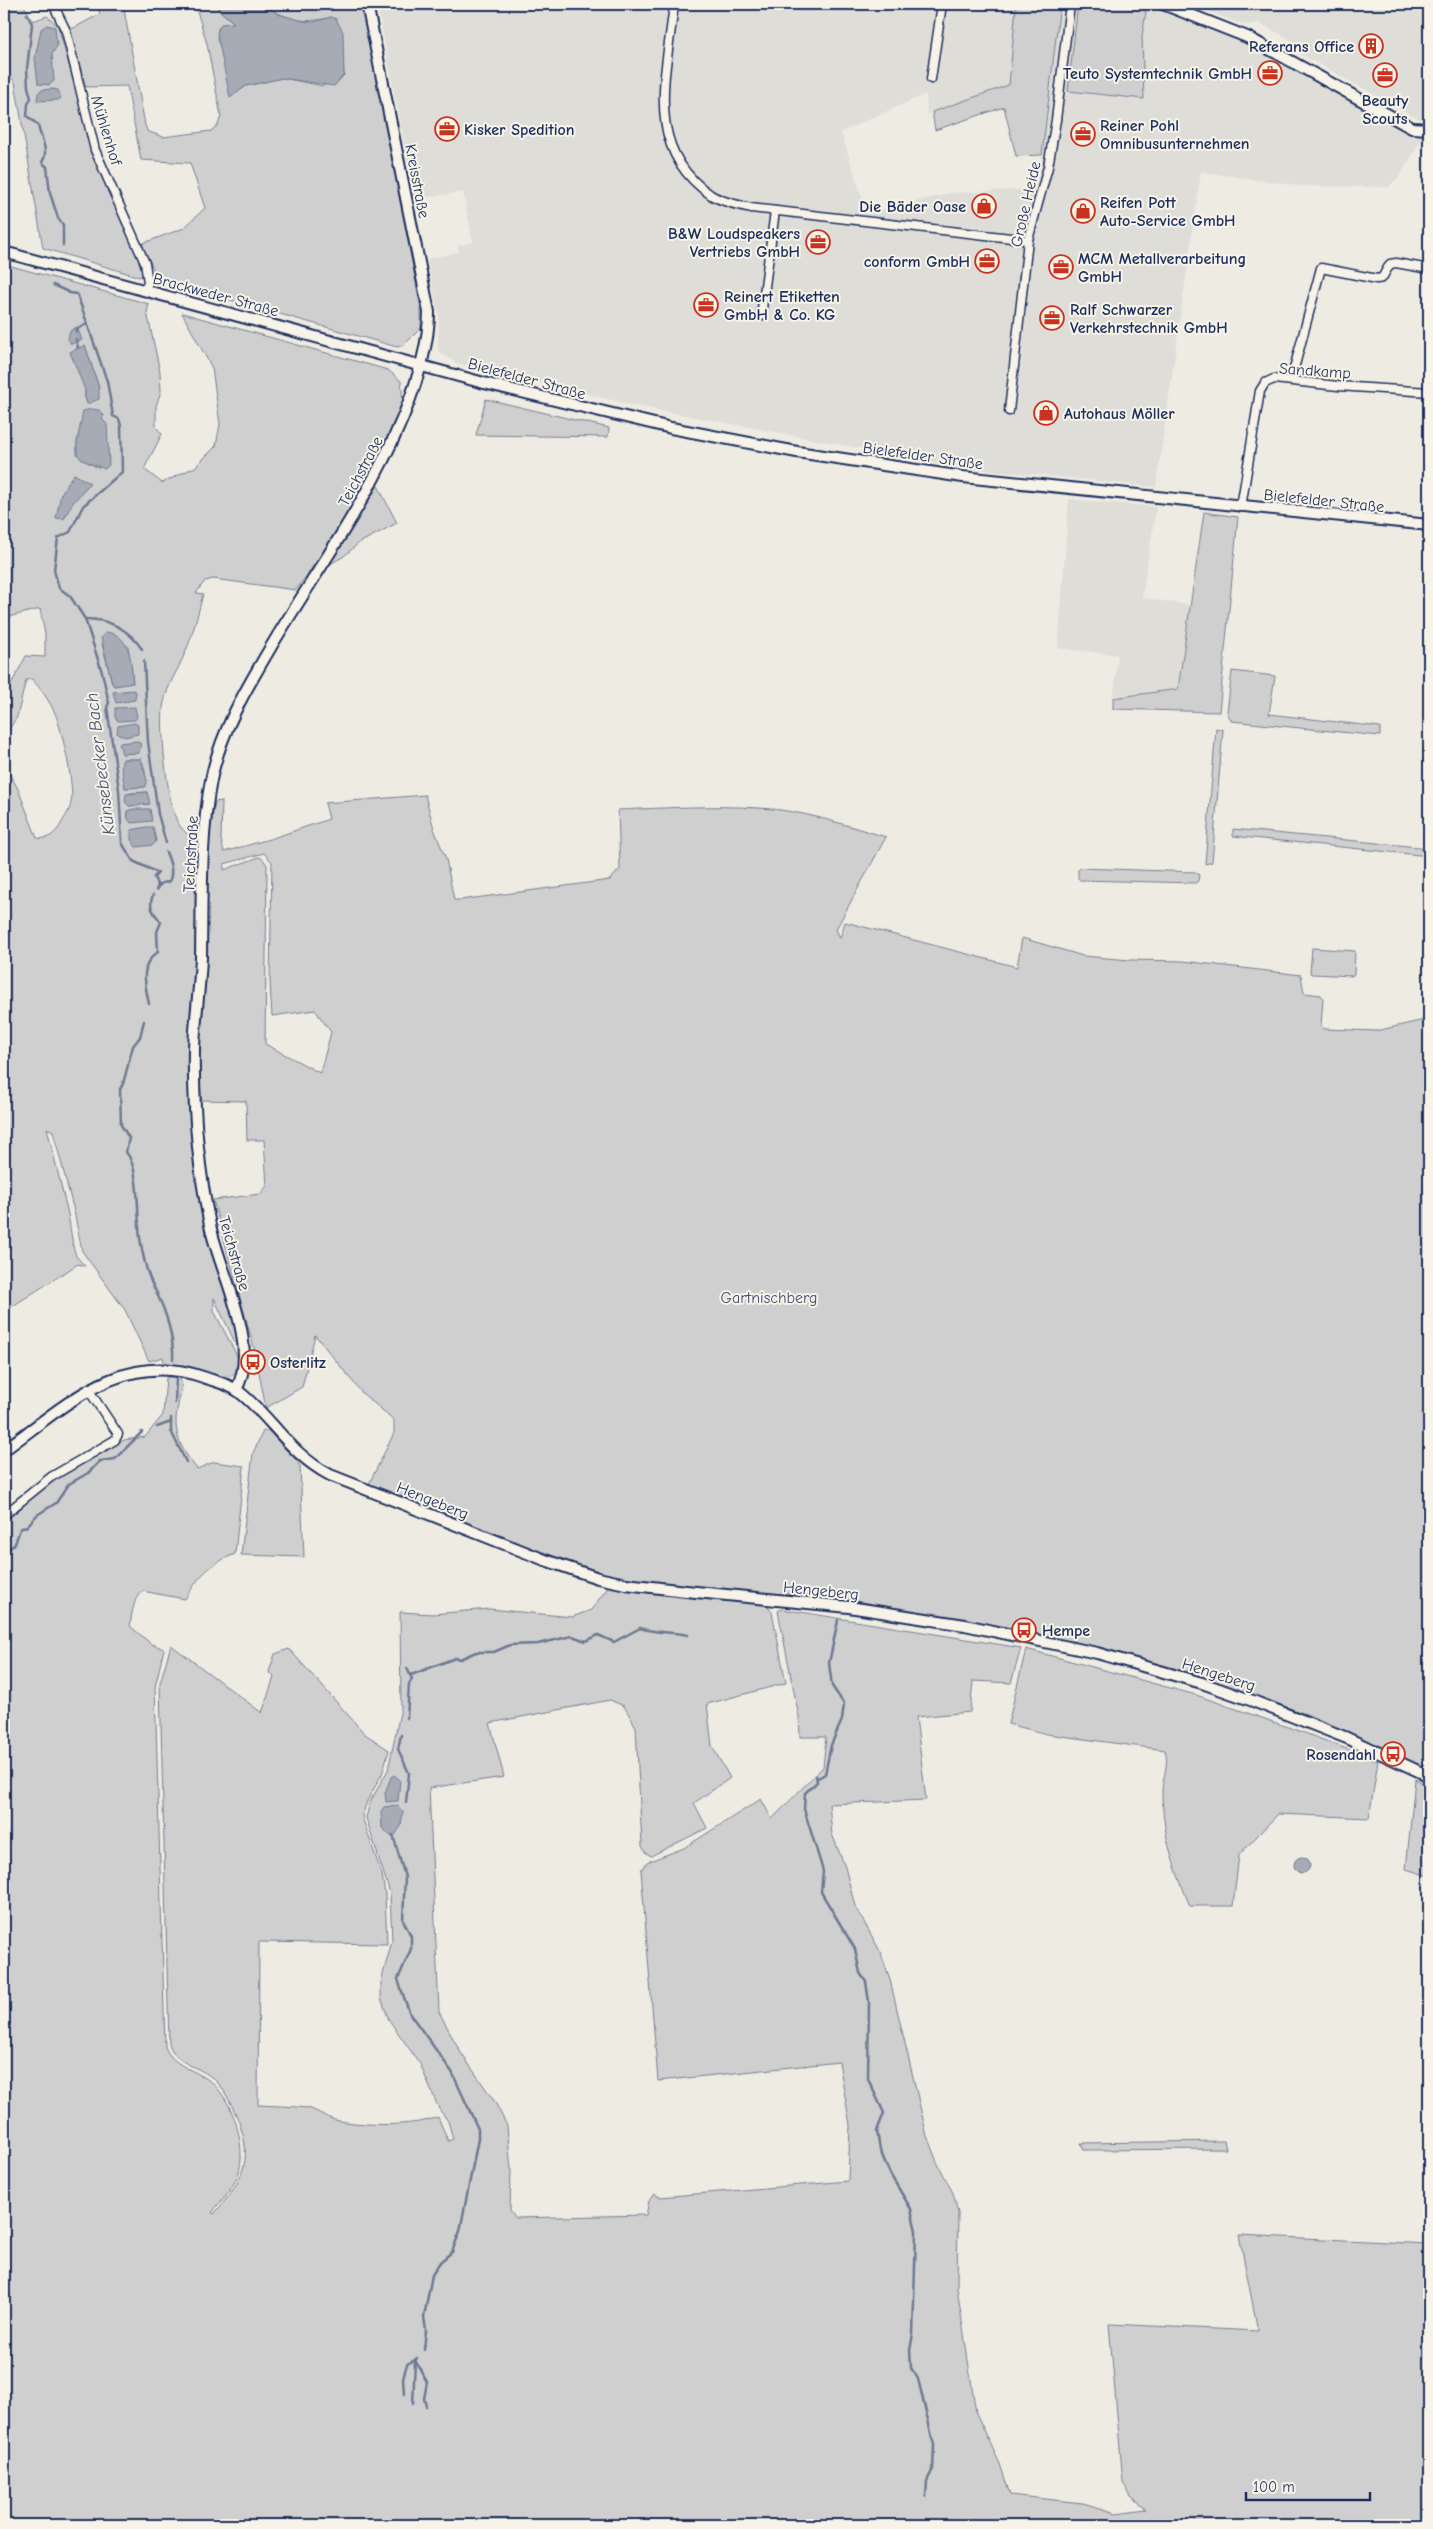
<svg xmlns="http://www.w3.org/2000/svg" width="1433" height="2529" font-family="'Comic Neue',sans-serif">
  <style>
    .built { fill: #deddd8; fill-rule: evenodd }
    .green { fill: #cfcfcf; stroke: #757f96; fill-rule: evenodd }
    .water { fill: #a6abb5; stroke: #6e7992 }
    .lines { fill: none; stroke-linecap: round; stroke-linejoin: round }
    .stream { stroke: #6e7992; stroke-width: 2.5 }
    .street-casing { stroke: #1b2f5e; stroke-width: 11 }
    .secondary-casing { stroke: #1b2f5e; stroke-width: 14 }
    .street { stroke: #f7f3e8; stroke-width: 8 }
    .secondary { stroke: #f7f3e8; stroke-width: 10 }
    .labels { text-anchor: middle; stroke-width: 4; stroke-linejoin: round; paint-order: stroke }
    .poi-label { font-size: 16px; font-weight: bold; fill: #1b2f5e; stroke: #f7f3e8; text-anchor: start }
    .street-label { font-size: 16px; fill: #1b2f5e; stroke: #f7f3e8 }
    .park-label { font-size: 16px; fill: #3f4f75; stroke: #f7f3e8 }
    .water-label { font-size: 18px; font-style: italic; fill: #455478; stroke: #f7f3e8 }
  </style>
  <rect width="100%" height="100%" fill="#eeebe2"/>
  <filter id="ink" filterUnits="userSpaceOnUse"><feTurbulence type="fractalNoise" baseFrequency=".02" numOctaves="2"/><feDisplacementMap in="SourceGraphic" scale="10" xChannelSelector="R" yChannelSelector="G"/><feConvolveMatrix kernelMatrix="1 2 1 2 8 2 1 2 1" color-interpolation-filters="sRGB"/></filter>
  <g filter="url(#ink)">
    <!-- built -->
    <g class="built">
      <path d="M 377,4 L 1145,4 L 1246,42 L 1423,137 L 1401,174 L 1389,187 L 1302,186 L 1201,172 L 1156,487 L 960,467 L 637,406 L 456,363 L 438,351 L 439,317 L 427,259 L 459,252 L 458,246 L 473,242 L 463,192 L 415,199 ZM 926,94 L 927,114 L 932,112 L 935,130 L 1004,107 L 1016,156 L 1042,155 L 1036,189 L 951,193 L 867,213 L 841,132 Z"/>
      <polygon points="1190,4 1429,4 1429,117 1421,119 1411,115 1290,48 1293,41 1259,23 1244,25"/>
      <polygon points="1069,499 1156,507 1142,598 1190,605 1178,689 1113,698 1118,655 1058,648"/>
    </g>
    <!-- green -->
    <g class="green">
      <polygon points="4,4 23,4 33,21 47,16 58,26 93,151 141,260 143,274 140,277 43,248 15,82 4,70"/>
      <path d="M 97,4 L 123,4 L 145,125 L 147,131 L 163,137 L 211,131 L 218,125 L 221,116 L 207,44 L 195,4 L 216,4 L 218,9 L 234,23 L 218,28 L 217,40 L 241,90 L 246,86 L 282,78 L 323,86 L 344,75 L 342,47 L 331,17 C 303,25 286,19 262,4 L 362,4 L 421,309 L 421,328 L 404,345 L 397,347 L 159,280 L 141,244 L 184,228 L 205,208 L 190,163 L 141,160 L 127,86 L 86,87 L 70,30 L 100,14 Z"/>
      <polygon points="1022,4 1060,4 1042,155 1016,156 1004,107 935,130 932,112 1009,85 1016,6"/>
      <polygon points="1078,4 1147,5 1142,36 1144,99 1068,91"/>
      <path d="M 4,264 L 149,304 L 147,312 L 160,372 L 161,391 L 156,406 L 156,427 L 162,434 L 144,469 L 162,483 L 195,467 L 216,446 L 220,424 L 212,368 L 182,313 L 388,370 L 401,381 L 403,402 L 382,456 L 334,537 L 296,590 L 213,579 L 205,581 L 196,593 L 203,594 C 198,614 193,634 185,653 C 178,670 168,684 164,702 C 159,723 167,804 178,823 C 184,833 196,843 208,843 L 215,802 L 222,801 L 221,840 L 224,852 L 273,838 L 329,819 L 325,803 L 425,795 L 434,829 L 446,859 L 454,900 L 460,900 L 610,880 L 620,869 L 618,810 C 665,808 712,805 759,808 C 803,810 845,825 886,837 L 836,929 L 840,938 L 845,922 L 1017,967 L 1022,938 L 1083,956 L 1130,960 L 1183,961 L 1301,975 L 1304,993 L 1321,995 L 1323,999 L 1321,1026 L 1325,1029 L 1376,1031 L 1424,1020 L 1429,1012 L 1429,1771 L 1306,1714 L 1206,1679 L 1139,1659 L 1021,1630 L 825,1600 L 620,1578 L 582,1568 L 368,1486 L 394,1433 L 394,1420 L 362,1393 L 315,1335 L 302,1387 L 266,1408 L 254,1348 L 213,1200 L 260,1194 L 267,1186 L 264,1140 L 247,1140 L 246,1101 L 201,1100 L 200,1063 L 191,1063 L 214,1255 L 236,1328 L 240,1353 L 214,1298 L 214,1311 L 239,1360 C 239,1366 236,1374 230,1376 C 224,1379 176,1364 164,1362 L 163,1357 L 149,1361 L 125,1310 L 82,1251 L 74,1211 L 53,1131 L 47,1128 L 68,1214 L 73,1246 L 76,1256 L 85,1266 L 78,1264 L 5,1311 L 4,764 L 18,789 L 37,838 C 49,840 56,833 61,824 C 65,817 70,810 71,803 C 75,787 62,730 55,713 C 49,700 41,689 32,679 L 26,680 L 17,717 L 4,737 L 4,698 L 26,656 L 45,657 L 45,634 L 40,609 L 4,618 ZM 85,345 L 99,388 L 85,398 ZM 80,429 L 99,468 C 77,458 73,454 80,429 ZM 70,478 L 87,488 L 79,493 L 72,504 ZM 102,644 L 128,646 L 133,683 L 114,686 L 112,683 ZM 124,759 L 141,759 C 145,766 147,780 145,787 L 125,788 ZM 147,792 L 149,804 L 129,806 L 130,793 ZM 264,853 L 272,862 L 270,983 L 272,1016 L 315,1010 L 331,1032 L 320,1073 L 265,1044 L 267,865 L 263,859 L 259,857 L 224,870 L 224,864 Z"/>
      <polygon points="486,399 609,428 608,437 476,435"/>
      <polygon points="378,486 397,523 359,543 344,556 327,566"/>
      <polygon points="1204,512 1238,517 1219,712 1113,709 1113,698 1178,689"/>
      <polygon points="1232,671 1275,676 1269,714 1380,727 1380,736 1231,721 1227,712"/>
      <polygon points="1216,728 1223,730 1212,862 1205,864"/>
      <polygon points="1233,829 1429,848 1429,856 1233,836"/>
      <polygon points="1080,868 1196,872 1199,875 1198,881 1195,883 1080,880 1078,878 1078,870"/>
      <polygon points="1312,948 1355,951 1354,974 1352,976 1312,974 1310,973"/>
      <path d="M 169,1377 L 180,1378 C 183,1387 180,1395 178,1405 C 172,1432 180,1448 197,1469 L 214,1462 L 244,1466 L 235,1554 C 208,1565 200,1575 185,1599 L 142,1591 C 133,1599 132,1614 130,1626 L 151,1644 L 164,1649 L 155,1687 L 165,2047 C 173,2066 191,2068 207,2079 C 232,2095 248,2147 238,2175 C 232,2190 221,2200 212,2213 L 214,2214 C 246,2177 255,2157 234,2110 C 228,2098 222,2084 210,2076 C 195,2065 176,2064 169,2044 L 160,1683 L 171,1645 L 262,1713 L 274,1677 L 269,1672 L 275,1654 L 289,1649 L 365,1734 L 389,1750 L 382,1774 L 367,1801 L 362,1817 L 382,1875 L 385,1894 L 387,1944 L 259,1942 L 258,2105 C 274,2106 291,2106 307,2108 C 317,2110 326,2118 335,2120 C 362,2126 413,2127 438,2117 L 448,2141 L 453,2139 L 448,2121 L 439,2109 L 420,2064 L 389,2020 L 381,1998 L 381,1982 L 392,1941 L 390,1893 L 366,1818 L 370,1802 L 388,1770 L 401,1708 L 400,1612 L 433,1614 L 489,1609 L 572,1617 L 591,1610 L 609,1586 L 643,1592 L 766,1603 L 772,1612 L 786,1683 L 707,1704 L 712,1746 L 730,1778 L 694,1803 L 707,1828 L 651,1856 L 645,1852 L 642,1846 L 636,1727 L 624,1706 L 610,1700 L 490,1723 L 504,1777 L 429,1788 L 439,2012 L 461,2053 L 495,2102 L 507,2126 L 511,2169 L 510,2210 L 516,2218 L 646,2215 L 649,2201 L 654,2194 L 660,2197 L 848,2181 L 850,2125 L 839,2062 L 658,2081 L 641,1870 L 647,1862 L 684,1848 L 761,1799 L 772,1819 L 823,1767 L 826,1737 L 800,1737 L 799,1717 L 778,1611 L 782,1609 L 1021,1648 L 1011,1683 L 973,1681 L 970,1712 L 916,1717 L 926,1800 L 829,1804 L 832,1834 L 845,1867 L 855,1906 L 880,1951 L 890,1980 L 927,2136 L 937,2162 L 953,2193 L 958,2213 L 957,2288 L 976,2413 L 1000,2464 L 1010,2495 L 1082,2503 L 1116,2513 L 1146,2509 L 1131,2497 L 1123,2482 L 1109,2324 L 1258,2331 L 1239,2235 L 1429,2244 L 1429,2525 L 4,2525 L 4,1524 L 52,1479 L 124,1440 L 145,1437 L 163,1415 L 166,1378 Z"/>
      <polygon points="263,1431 269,1431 297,1461 300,1466 304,1557 241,1555 253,1453"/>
      <path d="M 1026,1649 L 1196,1695 L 1302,1732 L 1378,1761 L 1369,1818 L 1278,1814 L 1239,1855 L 1233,1906 L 1190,1906 C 1173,1864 1164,1841 1162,1795 C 1161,1779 1170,1766 1165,1750 L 1047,1734 L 1008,1724 Z"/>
      <polygon points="1415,1779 1429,1786 1429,1876 1406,1869"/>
      <polygon points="1224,2141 1226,2149 1084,2150 1081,2143"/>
    </g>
    <!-- water -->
    <g class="water">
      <polygon points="216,4 262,4 278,14 303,21 313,22 331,17 336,19 343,32 344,75 334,86 282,78 246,86 230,98 217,33 221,24 234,23 218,9"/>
      <polygon points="47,25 55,27 57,46 52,54 54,81 49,85 38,84 35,58 41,29"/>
      <polygon points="52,89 58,90 61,98 58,100 37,101 38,93 42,90"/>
      <polygon points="77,327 82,340 71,344 68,339 70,331"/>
      <polygon points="85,345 99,388 99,399 87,404 85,398 85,390 70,352"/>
      <polygon points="91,409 99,410 104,415 102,419 107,424 109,465 105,469 82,460 77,454 77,442 83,411"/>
      <polygon points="74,474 90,483 72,504 64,519 56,518 61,494"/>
      <path d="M 106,632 C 132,635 131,663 133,683 L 114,686 L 112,683 L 101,637 Z"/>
      <polygon points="133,690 136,692 135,700 116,703 113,692"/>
      <polygon points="135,707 137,717 135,720 118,721 115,718 115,708"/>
      <polygon points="135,723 138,725 138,734 125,737 117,734 118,726"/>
      <polygon points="137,741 141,744 139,753 122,754 119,743"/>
      <polygon points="123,759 141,759 147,781 145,787 125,788 121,765"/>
      <polygon points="147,792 150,804 129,806 125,802 126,794"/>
      <polygon points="133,809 150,809 152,821 131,823 128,819 127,811"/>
      <polygon points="147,827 153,827 156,841 153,845 136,847 131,840 131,830"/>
      <polygon points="394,1775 400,1780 398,1801 386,1802 385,1793 391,1777"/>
      <polygon points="397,1805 403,1811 401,1826 393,1838 382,1828 381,1811 384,1807"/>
      <circle cx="1302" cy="1865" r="8"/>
    </g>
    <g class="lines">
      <!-- stream -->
      <g class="stream">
        <path d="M 27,14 L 32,24 L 27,69 L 28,87 L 31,98 L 28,104 L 27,116 L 38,125 C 40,138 50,151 42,162 L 47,167 L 50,193 L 58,218 L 63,225 L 63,245"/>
        <polyline points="53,285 70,293 77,294 107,381 113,416 119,419 121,426 122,472 83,506 70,532 58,538 54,570 59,588 70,596 85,619 102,672 109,703 107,707 119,790 122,843 133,861 158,873 154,877 158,887 156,890"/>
        <polyline points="76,332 77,329 87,324"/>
        <polyline points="76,339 78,348"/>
        <path d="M 85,619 C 110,619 129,630 142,649"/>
        <polyline points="144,661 148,742 158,814 166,843"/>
        <path d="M 158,887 L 162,883 L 169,882 C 174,871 170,862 166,852"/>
        <path d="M 149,1004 C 145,985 139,964 158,952 L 157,932 L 161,922 C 153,912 148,907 153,895"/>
        <path d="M 144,1021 L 140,1037 L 133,1046 L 123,1084 L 120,1089 L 121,1125 L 129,1138 L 126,1152 C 140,1168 137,1215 140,1238 C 142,1251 145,1266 150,1279 C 152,1285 156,1290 158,1296 C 167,1314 174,1340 173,1359"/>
        <polyline points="175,1403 176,1377"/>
        <polyline points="171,1418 171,1431 186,1462"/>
        <polyline points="157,1427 171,1422"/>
        <polyline points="4,1553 15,1544 20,1529 27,1526 37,1515 56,1503 69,1484 88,1473 100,1461 115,1459 142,1432"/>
        <path d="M 411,1675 L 455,1658 L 460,1659 L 476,1652 L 494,1652 L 510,1645 L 538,1644 L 572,1636 L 586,1641 L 598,1635 L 614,1642 L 640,1628 C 658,1634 670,1631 688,1635"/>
        <polyline points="407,1718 409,1684 412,1679 407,1668"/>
        <polyline points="401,1735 398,1749 409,1773 406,1803"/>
        <polyline points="816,1775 817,1782 805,1793 804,1809 823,1871 821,1892 855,1949 860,1973 866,1982 869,2002 868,2079 884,2113 877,2131 880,2150 890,2174 911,2209 916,2231 913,2334 910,2349 911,2368 918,2379 934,2445 933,2469 927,2481 926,2496"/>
        <polyline points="818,1778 825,1774 831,1745 842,1720 844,1704 832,1686 829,1663 838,1620"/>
        <polyline points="393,1835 405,1877 403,1920 411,1936 411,1949 398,1979 401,1989 410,2014 452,2072 478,2129 478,2139 460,2231 452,2252 440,2262 432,2275 424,2317 426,2330 424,2350"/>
        <polyline points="404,2394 403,2378 407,2364 415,2360 427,2382 424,2399 426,2406"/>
        <polyline points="413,2403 415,2360 417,2358"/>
      </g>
      <!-- street casing -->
      <g class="street-casing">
        <g id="street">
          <polyline points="53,4 66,31 95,150 145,263 148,282 146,290"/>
          <path d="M 674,4 C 667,73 642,148 711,195 C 722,202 738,205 751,208 L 1028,240"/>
          <polyline points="931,79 942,4"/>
          <polyline points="761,316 775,211"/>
          <polyline points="1291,380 1321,268 1377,279 1382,278 1390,264 1396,263 1429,269"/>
          <polyline points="1009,411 1028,240 1048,167 1056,120 1070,4"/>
          <polyline points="1241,507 1260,391 1265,383 1274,379 1338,386 1429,392"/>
          <polyline points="4,1515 51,1477 115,1440 118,1434 88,1389"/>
        </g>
      </g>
      <!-- secondary casing -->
      <g class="secondary-casing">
        <g id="secondary">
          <polyline points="1163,4 1247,37 1412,128 1429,129"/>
          <polyline points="4,252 484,383 671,428 797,452 963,477 1429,525"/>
          <path d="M 236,1390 C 261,1345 220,1273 210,1225 C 198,1168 193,1106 194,1048 C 195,1018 200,987 201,957 C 202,898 200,838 211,780 C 221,729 249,684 275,640 C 320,566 370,497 403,417 C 416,385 429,347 429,312 L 367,4"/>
          <path d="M 4,1450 C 64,1407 122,1348 203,1377 C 214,1381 229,1384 238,1391 C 273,1418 288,1453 330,1475 L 545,1560 L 598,1578 L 626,1584 L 686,1591 L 849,1607 L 965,1625 L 1097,1653 L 1202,1683 L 1253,1701 L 1347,1738 L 1429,1776"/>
        </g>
      </g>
      <!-- street -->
      <use href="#street" class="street"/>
      <!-- secondary -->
      <use href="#secondary" class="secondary"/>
    </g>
  </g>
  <!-- icons -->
  <defs>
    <g id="building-ring" transform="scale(1.25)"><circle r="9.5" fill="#f7f3e8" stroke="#c8321e" stroke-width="1.5"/><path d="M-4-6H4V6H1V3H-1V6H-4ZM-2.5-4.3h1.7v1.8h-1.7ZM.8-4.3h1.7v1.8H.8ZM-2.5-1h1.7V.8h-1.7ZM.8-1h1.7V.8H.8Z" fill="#c8321e"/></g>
    <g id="office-ring" transform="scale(1.25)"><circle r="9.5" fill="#f7f3e8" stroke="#c8321e" stroke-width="1.5"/><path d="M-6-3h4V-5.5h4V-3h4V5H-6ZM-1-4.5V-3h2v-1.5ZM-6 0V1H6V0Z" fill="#c8321e"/></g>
    <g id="shop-ring" transform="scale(1.25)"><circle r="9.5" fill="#f7f3e8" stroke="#c8321e" stroke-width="1.5"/><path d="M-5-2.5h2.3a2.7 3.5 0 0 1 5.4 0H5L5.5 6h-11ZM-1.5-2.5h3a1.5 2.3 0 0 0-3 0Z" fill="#c8321e"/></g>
    <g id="bus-ring" transform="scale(1.25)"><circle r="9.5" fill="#f7f3e8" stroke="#c8321e" stroke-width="1.5"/><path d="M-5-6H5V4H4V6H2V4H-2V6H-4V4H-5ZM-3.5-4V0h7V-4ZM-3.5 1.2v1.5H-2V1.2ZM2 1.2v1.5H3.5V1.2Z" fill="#c8321e"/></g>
  </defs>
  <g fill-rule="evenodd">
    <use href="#building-ring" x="1371" y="46"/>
    <use href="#office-ring" x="1270" y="73"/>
    <use href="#office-ring" x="1385" y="75"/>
    <use href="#office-ring" x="447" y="129"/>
    <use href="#office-ring" x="1083" y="134"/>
    <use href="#shop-ring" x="984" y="206"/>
    <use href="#shop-ring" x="1083" y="211"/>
    <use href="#office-ring" x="818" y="242"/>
    <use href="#office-ring" x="987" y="261"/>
    <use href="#office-ring" x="1061" y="267"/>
    <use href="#office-ring" x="706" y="305"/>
    <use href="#office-ring" x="1052" y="318"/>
    <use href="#shop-ring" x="1046" y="413"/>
    <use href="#bus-ring" x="253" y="1362"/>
    <use href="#bus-ring" x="1024" y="1630"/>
    <use href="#bus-ring" x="1393" y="1754"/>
  </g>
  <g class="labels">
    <!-- poi labels -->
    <g class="poi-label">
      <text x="1354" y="52" text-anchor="end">Referans Office</text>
      <text x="1252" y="79" text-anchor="end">Teuto Systemtechnik GmbH</text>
      <text x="1385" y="106" text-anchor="middle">Beauty<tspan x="1385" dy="18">Scouts</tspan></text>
      <text x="1100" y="131">Reiner Pohl<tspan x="1100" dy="18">Omnibusunternehmen</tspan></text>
      <text x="464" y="135">Kisker Spedition</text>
      <text x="1100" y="208">Reifen Pott<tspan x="1100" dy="18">Auto-Service GmbH</tspan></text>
      <text x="966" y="212" text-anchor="end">Die Bäder Oase</text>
      <text x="800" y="239" text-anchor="end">B&amp;W Loudspeakers<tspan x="800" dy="18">Vertriebs GmbH</tspan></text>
      <text x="1078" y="264">MCM Metallverarbeitung<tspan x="1078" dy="18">GmbH</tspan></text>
      <text x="970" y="267" text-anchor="end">conform GmbH</text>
      <text x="724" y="302">Reinert Etiketten<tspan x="724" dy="18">GmbH &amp; Co. KG</tspan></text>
      <text x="1070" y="315">Ralf Schwarzer<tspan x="1070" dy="18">Verkehrstechnik GmbH</tspan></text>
      <text x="1064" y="419">Autohaus Möller</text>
      <text x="270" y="1368">Osterlitz</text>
      <text x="1042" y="1636">Hempe</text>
      <text x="1376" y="1760" text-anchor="end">Rosendahl</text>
    </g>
    <!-- street labels -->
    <g class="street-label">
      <text transform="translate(107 130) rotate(73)" y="6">Mühlenhof</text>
      <text transform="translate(418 181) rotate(79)" y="6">Kreisstraße</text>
      <text transform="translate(1025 204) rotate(-77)" y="6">Große Heide</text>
      <text transform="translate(216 294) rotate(15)" y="6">Brackweder Straße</text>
      <text transform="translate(1315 370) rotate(4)" y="6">Sandkamp</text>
      <text transform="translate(527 378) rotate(15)" y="6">Bielefelder Straße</text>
      <text transform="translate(923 455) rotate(8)" y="6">Bielefelder Straße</text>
      <text transform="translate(360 471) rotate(-62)" y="6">Teichstraße</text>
      <text transform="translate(1324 500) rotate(6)" y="6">Bielefelder Straße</text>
      <text transform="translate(190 854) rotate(-87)" y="6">Teichstraße</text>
      <text transform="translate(235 1253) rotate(74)" y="6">Teichstraße</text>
      <text transform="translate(433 1500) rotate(22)" y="6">Hengeberg</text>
      <text transform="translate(821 1590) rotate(6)" y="6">Hengeberg</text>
      <text transform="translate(1219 1674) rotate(18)" y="6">Hengeberg</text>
    </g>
    <!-- park labels -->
    <g class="park-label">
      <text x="769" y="1303">Gartnischberg</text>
    </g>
    <!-- water labels -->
    <g class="water-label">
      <text transform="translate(100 764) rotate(-97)" y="6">Künsebecker Bach</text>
    </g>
  </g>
  <!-- margin -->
  <rect width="1433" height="2529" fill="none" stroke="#f7f3e8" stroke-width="20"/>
  <rect x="10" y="10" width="1413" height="2509" fill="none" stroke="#1b2f5e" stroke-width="2" filter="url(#ink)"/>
  <!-- scale -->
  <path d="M1246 2492v8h124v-8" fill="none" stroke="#1b2f5e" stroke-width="2.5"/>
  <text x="1253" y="2492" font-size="15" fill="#1b2f5e" stroke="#f7f3e8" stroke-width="4" paint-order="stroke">100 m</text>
</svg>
